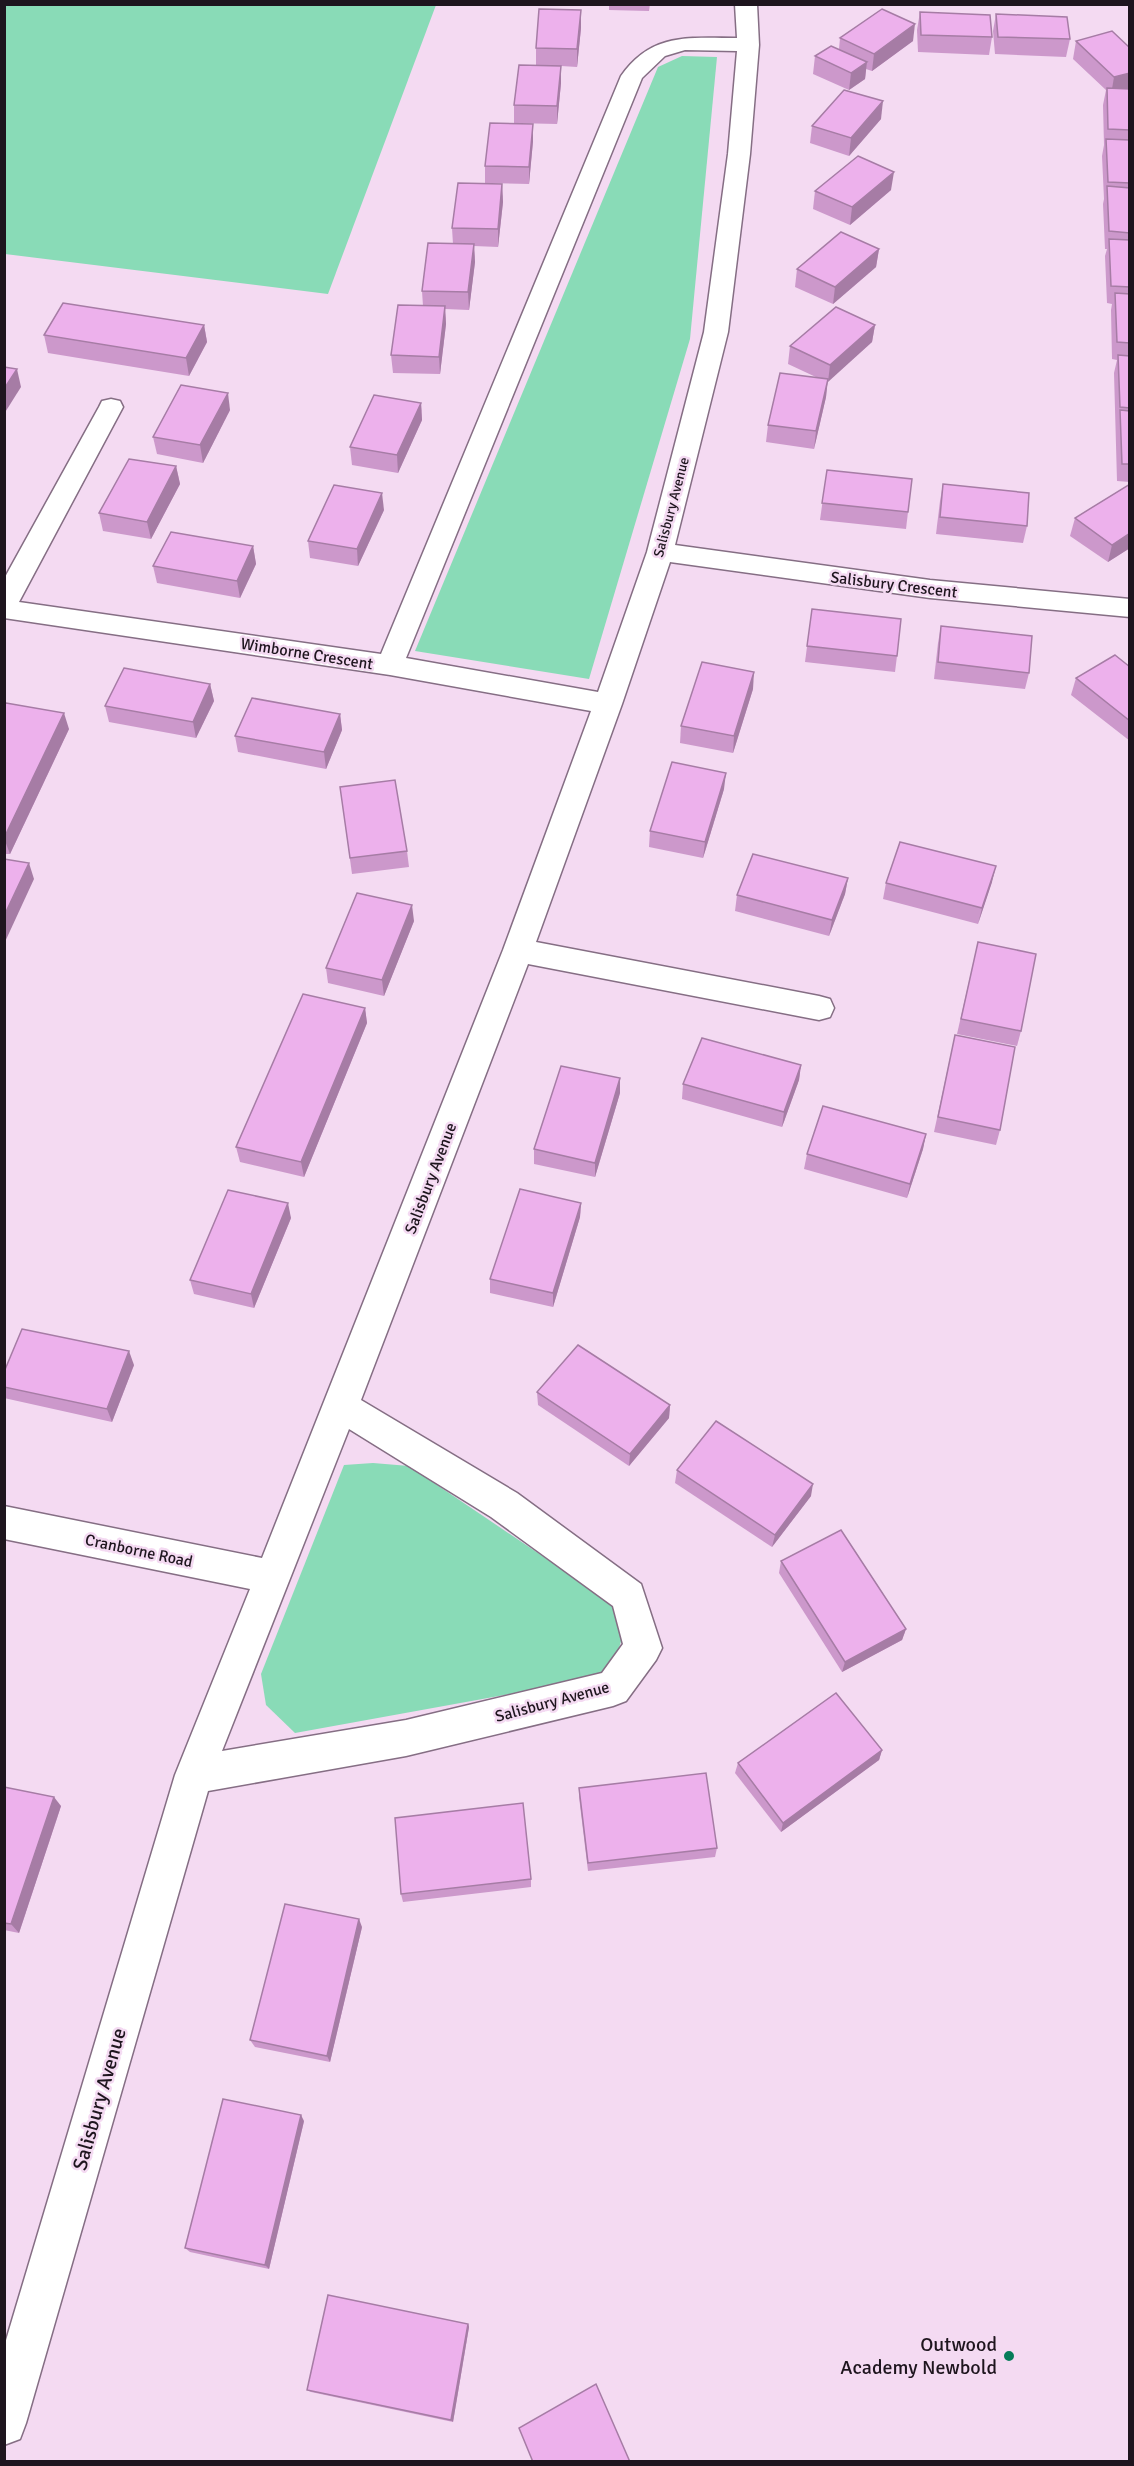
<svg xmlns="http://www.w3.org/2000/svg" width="1134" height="2466" font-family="Signika,sans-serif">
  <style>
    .green { fill: #89dbb7 }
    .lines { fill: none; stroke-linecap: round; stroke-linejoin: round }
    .minor-casing { stroke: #856e84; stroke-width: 3 }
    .minor { fill: #fff; fill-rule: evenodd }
    .wall { fill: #cc98cb }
    .shaded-wall { fill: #a67ca5 }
    .building { fill: #edb1ec; stroke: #a67ca5; stroke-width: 1.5 }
    .poi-dot { fill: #067c59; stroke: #f4daf2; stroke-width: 2 }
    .labels { text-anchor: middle; stroke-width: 5; stroke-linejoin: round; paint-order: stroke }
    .far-street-label { font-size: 14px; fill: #1e151e; stroke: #f4daf2 }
    .street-label { font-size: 16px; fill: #1e151e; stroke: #f4daf2 }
    .near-street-label { font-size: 20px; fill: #1e151e; stroke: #f4daf2 }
    .near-poi-label { font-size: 20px; fill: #1e151e; stroke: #f4daf2; text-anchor: end }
  </style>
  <rect width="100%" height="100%" fill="#f4daf2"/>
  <!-- green -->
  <g class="green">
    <polygon points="5,4 436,5 328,294 5,254"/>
    <polygon points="682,56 717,57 690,339 589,679 415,651 658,67"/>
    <polygon points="373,1463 409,1466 612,1603 626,1624 613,1669 577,1682 295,1733 266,1705 261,1674 344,1465"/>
  </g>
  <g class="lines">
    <!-- minor casing -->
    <g class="minor-casing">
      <path id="minor" d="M 735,4 L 757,4 L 759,45 L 750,154 L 728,332 L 675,545 L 930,580 L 1130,599 L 1130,617 L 930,598 L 670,562 L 622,704 L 536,942 L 819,996 L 830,999 L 834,1008 L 830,1017 L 819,1020 L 528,964 L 361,1400 L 517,1493 L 641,1584 L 662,1648 L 656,1660 L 626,1701 L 613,1706 L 406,1756 L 208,1791 L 26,2423 L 20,2439 L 4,2445 L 4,2347 L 175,1775 L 250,1589 L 4,1539 L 4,1506 L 262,1558 L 503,950 L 591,711 L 390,675 L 4,618 L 4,579 L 99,407 L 102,401 L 111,399 L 120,401 L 123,407 L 19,602 L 381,654 L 621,76 C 652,32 689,38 737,38 ZM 685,50 L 737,51 L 728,154 L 704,332 L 647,552 L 598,692 L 406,658 L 642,78 L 665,56 ZM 349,1429 L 491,1517 L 613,1606 L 623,1644 L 602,1673 L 406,1720 L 222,1751 Z"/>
    </g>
    <!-- minor -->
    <use href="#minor" class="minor"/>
  </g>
  <!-- wall -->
  <g class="wall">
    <polygon points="609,4 650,4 649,11 609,10"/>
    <polygon points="920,12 992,37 989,55 918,52 917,30"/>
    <polygon points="996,14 1070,39 1066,57 995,54 993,31"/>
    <polygon points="581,28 577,67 561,66 561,83 557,124 514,123 514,105 536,65 536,48"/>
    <polygon points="840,38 913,41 872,71 866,69 865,79 849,90 813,74 815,56 839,49"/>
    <polygon points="1076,41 1130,48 1130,482 1117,481 1114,373 1117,360 1112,359 1111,310 1112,304 1107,303 1105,256 1107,249 1105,249 1103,204 1104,199 1102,156 1104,145 1103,105 1106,90 1073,59"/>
    <polygon points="881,119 849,156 810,143 812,126"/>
    <polygon points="533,141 529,184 485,183 485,166"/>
    <polygon points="502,184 503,202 498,247 474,246 475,262 469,310 445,309 446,324 440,374 393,373 391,355 423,306 422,291 453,244 452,228"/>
    <polygon points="891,190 850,225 813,209 815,191"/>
    <polygon points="879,249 876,267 833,304 795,287 797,269"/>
    <polygon points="204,325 207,342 189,376 48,353 44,335"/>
    <polygon points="875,325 872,342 827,382 826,397 814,449 766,442 768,425 818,378 788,364 790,346"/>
    <polygon points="421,403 422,420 398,473 352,465 350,447"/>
    <polygon points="230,410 203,463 157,454 153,437"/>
    <polygon points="176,466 180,484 151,539 103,531 99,513"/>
    <polygon points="827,470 908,512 906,529 820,520"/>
    <polygon points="943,484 1027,526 1023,543 936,534 940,501"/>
    <polygon points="1130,484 1130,548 1108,562 1070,536 1075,518"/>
    <polygon points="384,510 358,566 310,558 308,541"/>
    <polygon points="253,546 256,564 240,598 157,583 153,566"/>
    <polygon points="812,609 897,656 895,672 805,662"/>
    <polygon points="941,626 1029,673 1025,689 934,679 938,643"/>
    <polygon points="1130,667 1130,741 1071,695 1076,678"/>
    <polygon points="210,684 214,701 196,738 109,722 105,706"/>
    <polygon points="753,689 733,753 680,743 681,726"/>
    <polygon points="4,705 69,729 10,854 4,854"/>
    <polygon points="340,714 342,730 326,769 238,752 235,736"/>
    <polygon points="340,787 407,851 409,867 352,874"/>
    <polygon points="724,789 703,858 649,847 650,831"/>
    <polygon points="848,878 845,894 829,936 735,911 737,895"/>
    <polygon points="992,882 978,924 883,899 886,883"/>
    <polygon points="414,921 384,996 328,983 326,968"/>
    <polygon points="978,942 1021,1031 1017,1046 957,1034"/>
    <polygon points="365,1008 367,1023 304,1177 240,1162 236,1147"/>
    <polygon points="955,1035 1000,1130 996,1145 934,1132"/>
    <polygon points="801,1065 799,1080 782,1127 682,1099 683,1084"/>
    <polygon points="620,1078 620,1093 595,1177 534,1164 534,1149"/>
    <polygon points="926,1134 923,1149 907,1198 804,1169 807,1154"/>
    <polygon points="581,1203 580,1217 553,1307 490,1293 490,1279"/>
    <polygon points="291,1218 254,1308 194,1294 190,1280"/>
    <polygon points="134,1365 112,1422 4,1398 4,1372"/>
    <polygon points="537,1392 670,1405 669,1418 629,1466 538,1405"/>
    <polygon points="677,1470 811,1496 772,1547 675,1483"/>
    <polygon points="781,1561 906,1629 902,1640 842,1672 779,1573"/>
    <polygon points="882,1750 879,1760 781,1832 735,1773 738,1763"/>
    <polygon points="4,1787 61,1806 19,1933 4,1930"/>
    <polygon points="579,1788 717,1848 715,1857 588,1871 579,1797"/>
    <polygon points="531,1879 531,1887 403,1902 401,1894"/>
    <polygon points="362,1927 330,2062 255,2047 250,2040"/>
    <polygon points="304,2121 269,2269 190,2252 185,2248"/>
    <polygon points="468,2324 469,2327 453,2422 311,2392 307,2390"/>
  </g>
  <!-- shaded-wall -->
  <g class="shaded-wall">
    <polygon points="581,10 581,28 577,67 577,49"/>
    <polygon points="915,24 913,41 872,71 874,54"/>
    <polygon points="867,62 865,79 849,90 851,73"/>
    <polygon points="561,66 561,83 557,124 557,106"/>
    <polygon points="1130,73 1130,89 1111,95 1114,77"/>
    <polygon points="883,101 881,119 849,156 851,138"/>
    <polygon points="533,124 533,141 529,184 529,167"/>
    <polygon points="894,172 891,190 850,225 852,207"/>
    <polygon points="502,184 503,202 498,247 498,229"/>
    <polygon points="474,244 475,262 469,310 468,292"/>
    <polygon points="879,249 876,267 833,304 835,287"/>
    <polygon points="445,306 446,324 440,374 439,357"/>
    <polygon points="204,325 207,342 189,376 186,358"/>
    <polygon points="875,325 872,342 828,382 830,365"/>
    <polygon points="17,369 21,387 4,414 4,389"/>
    <polygon points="828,379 826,397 814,449 816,431"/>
    <polygon points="228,393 230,410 203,463 200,445"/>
    <polygon points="421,403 422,420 398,473 397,455"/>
    <polygon points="176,466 180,484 151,539 147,522"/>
    <polygon points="382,493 384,510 358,566 357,549"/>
    <polygon points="1130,533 1130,548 1108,562 1112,545"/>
    <polygon points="253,546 256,564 240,598 237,581"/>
    <polygon points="754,672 753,689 733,753 734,736"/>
    <polygon points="210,684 214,701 196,738 193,722"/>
    <polygon points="64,713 69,729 10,854 4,838"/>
    <polygon points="340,714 342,730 326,769 324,752"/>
    <polygon points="726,773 724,789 703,858 705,842"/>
    <polygon points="29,863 34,879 4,944 4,916"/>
    <polygon points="996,866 992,882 978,924 982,908"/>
    <polygon points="848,878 845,894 829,936 832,920"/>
    <polygon points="412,905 414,921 384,996 382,980"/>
    <polygon points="365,1008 367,1023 304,1177 301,1162"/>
    <polygon points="801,1065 799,1080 782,1127 784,1112"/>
    <polygon points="620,1078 620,1093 595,1177 595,1163"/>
    <polygon points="926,1134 923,1149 907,1198 910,1184"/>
    <polygon points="288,1203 291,1218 254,1308 251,1294"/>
    <polygon points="581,1203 580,1217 553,1307 553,1293"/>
    <polygon points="129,1351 134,1365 112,1422 107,1409"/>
    <polygon points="670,1405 669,1418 629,1466 630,1454"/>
    <polygon points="813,1484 811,1496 772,1547 775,1535"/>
    <polygon points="906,1629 902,1640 842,1672 845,1662"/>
    <polygon points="882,1750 879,1760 781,1832 783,1823"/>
    <polygon points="54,1797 61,1806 19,1933 11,1924"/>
    <polygon points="359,1919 362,1927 330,2062 327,2056"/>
    <polygon points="301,2115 304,2121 269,2269 265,2265"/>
    <polygon points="468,2324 469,2327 453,2422 451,2420"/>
  </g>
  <!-- building -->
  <g class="building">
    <polygon points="539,9 581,10 577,49 536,48"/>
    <polygon points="882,9 915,24 874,54 840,38"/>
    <polygon points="920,12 990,15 992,37 921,35"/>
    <polygon points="996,14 1067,17 1070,39 998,37"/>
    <polygon points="1112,31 1130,48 1130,73 1114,77 1076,41"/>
    <polygon points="831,46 867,62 851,73 815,56"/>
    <polygon points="519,65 561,66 557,106 514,105"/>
    <polygon points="1107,88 1130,89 1130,130 1108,129"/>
    <polygon points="844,90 883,101 851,138 812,126"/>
    <polygon points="490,123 533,124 529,167 485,166"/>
    <polygon points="1106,139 1130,140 1130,183 1108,182"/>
    <polygon points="858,156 894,172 852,207 815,191"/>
    <polygon points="458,183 502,184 498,229 452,228"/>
    <polygon points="1107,186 1130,188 1130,233 1109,231"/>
    <polygon points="841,232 879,249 835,287 797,269"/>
    <polygon points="1109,239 1130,240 1130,287 1111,286"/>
    <polygon points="428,243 474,244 468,292 422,291"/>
    <polygon points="1115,293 1130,294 1130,343 1117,342"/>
    <polygon points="63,303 204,325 186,358 44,335"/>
    <polygon points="398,305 445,306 439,357 391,355"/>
    <polygon points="836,307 875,325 830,365 790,346"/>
    <polygon points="1118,355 1130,356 1130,408 1120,407"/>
    <polygon points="4,367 17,369 4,389"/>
    <polygon points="780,373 828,379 816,431 768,425"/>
    <polygon points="181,385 228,393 200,445 153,437"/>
    <polygon points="374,395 421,403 397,455 350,447"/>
    <polygon points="1120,410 1130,411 1130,464 1122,464"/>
    <polygon points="129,459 176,466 147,522 99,513"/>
    <polygon points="827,470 912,479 908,512 822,503"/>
    <polygon points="943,484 1029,493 1027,526 940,517"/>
    <polygon points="1130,484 1130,533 1112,545 1075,518"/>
    <polygon points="334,485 382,493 357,549 308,541"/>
    <polygon points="171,532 253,546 237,581 153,566"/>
    <polygon points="812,609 901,619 897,656 807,646"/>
    <polygon points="941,626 1032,636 1029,673 938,662"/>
    <polygon points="1115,655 1130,667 1130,721 1076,678"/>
    <polygon points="702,662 754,672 734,736 681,726"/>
    <polygon points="124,668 210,684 193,722 105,706"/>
    <polygon points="252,698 340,714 324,752 235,736"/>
    <polygon points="6,703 64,713 4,838 4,705"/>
    <polygon points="672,762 726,773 705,842 650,831"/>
    <polygon points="395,780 407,851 350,858 340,787"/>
    <polygon points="900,842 996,866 982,908 886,883"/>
    <polygon points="753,854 848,878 832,920 737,895"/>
    <polygon points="4,859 29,863 4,916"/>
    <polygon points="357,893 412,905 382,980 326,968"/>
    <polygon points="978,942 1036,954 1021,1031 961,1019"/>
    <polygon points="303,994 365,1008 301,1162 236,1147"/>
    <polygon points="955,1035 1015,1047 1000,1130 938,1117"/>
    <polygon points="702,1038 801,1065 784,1112 683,1084"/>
    <polygon points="561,1066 620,1078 595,1163 534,1149"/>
    <polygon points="823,1106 926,1134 910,1184 807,1154"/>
    <polygon points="520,1189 581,1203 553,1293 490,1279"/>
    <polygon points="228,1190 288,1203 251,1294 190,1280"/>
    <polygon points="22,1329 129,1351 107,1409 4,1387 4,1372"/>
    <polygon points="578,1345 670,1405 630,1454 537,1392"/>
    <polygon points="716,1421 813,1484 775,1535 677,1470"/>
    <polygon points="841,1530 906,1629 845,1662 781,1561"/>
    <polygon points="836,1693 882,1750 783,1823 738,1763"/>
    <polygon points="706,1773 717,1848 588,1863 579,1788"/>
    <polygon points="4,1787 54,1797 11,1924 4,1923"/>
    <polygon points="523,1803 531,1879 401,1894 395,1818"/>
    <polygon points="285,1904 359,1919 327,2056 250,2040"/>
    <polygon points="223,2099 301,2115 265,2265 185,2248"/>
    <polygon points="328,2295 468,2324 451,2420 307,2390"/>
    <polygon points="596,2384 630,2462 533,2462 519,2428"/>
  </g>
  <!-- markers -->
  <circle class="poi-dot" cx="1009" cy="2356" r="6"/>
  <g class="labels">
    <!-- far-street labels -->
    <g class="far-street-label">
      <text transform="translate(671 507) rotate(-75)" y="5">Salisbury Avenue</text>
    </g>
    <!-- street labels -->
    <g class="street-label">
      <text transform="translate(894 584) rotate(7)" y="6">Salisbury Crescent</text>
      <text transform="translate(307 653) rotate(9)" y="6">Wimborne Crescent</text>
      <text transform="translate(430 1178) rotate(-69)" y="6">Salisbury Avenue</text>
      <text transform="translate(139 1550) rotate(12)" y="6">Cranborne Road</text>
      <text transform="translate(552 1701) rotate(-15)" y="6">Salisbury Avenue</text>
    </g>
    <!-- near-street labels -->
    <g class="near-street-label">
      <text transform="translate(99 2099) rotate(-74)" y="7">Salisbury Avenue</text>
    </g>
    <!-- near-poi labels -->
    <g class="near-poi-label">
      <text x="997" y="2351">Outwood<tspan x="997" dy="23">Academy Newbold</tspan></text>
    </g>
  </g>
  <!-- border -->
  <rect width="1134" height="2466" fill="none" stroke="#1e151e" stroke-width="12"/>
</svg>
